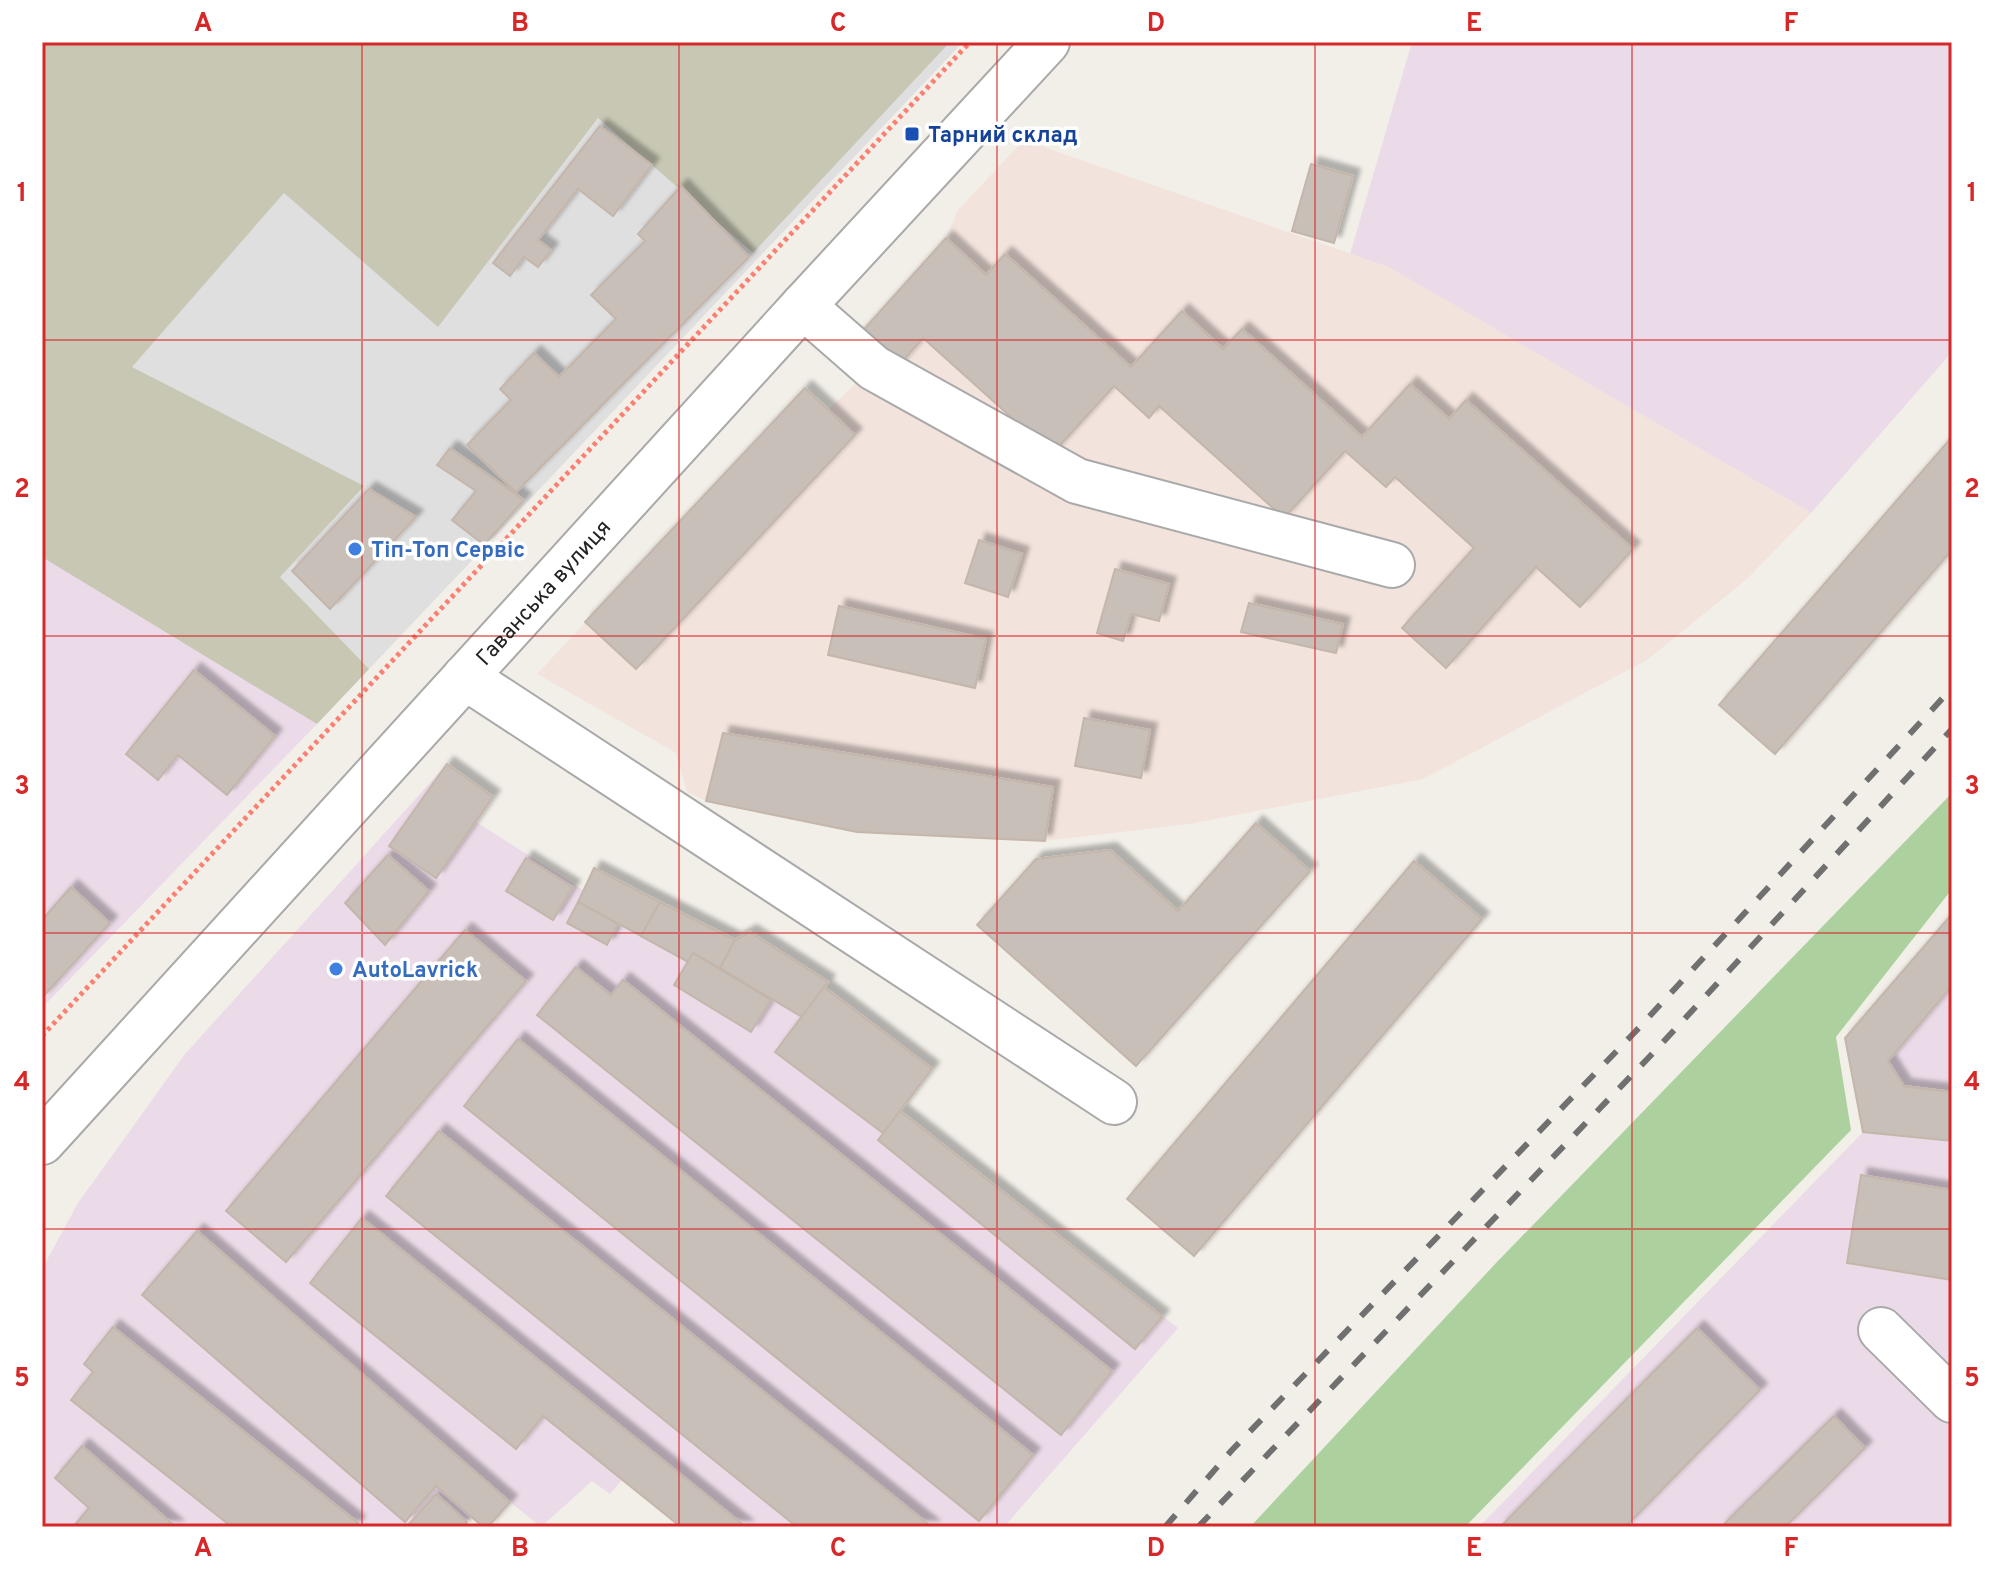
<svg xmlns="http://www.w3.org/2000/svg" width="1994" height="1569" font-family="Overpass,sans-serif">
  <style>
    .residential { fill: #e0dfdf }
    .industrial { fill: #ebdbe8 }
    .military { fill: #f3e3dd }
    .construction { fill: #c7c7b4 }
    .forest { fill: #add19e }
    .building { fill: #c7bfb8; stroke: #c4b6ab; stroke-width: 2; filter: url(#shadow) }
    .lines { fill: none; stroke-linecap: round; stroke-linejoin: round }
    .minor-casing { stroke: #a9a9a9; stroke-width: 48 }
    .path { stroke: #fa8072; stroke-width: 5; stroke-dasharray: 4 4; stroke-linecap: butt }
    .minor { stroke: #fff; stroke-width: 44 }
    .rail { stroke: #707070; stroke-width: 6; stroke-dasharray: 16 16; stroke-linecap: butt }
    .grid { fill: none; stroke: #d62828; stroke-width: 2; stroke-opacity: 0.55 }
    .transit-dot { fill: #1a4fb4; stroke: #fff; stroke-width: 3 }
    .shop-dot { fill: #3f7fe0; stroke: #fff; stroke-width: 3 }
    .labels { text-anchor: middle; stroke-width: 7; stroke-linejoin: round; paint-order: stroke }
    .transit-label { font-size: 22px; font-weight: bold; fill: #164399; stroke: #fff; text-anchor: start }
    .shop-label { font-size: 22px; font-weight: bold; fill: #366cbe; stroke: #fff; text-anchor: start }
    .street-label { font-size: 22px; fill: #222; stroke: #fff }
    .neatline { fill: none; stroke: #d62828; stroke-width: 3 }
    .grid-label { font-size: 26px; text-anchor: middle; font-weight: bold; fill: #d62828 }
  </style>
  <defs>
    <filter id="shadow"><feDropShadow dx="7" dy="-7" stdDeviation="2" flood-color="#0004"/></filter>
  </defs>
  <rect width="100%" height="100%" fill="#f2efe9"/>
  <!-- residential -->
  <polygon class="residential" points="42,42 963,42 317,724 42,557"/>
  <!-- industrial -->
  <g class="industrial">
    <polygon points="1412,42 1952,42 1952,352 1811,513 1389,268 1350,254"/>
    <polygon points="42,547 317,724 42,1008"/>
    <polygon points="447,764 493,797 476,822 583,890 578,902 687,962 693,953 802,1017 775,1052 883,1133 900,1111 1178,1328 1004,1527 681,1527 622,1480 610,1494 592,1481 541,1527 510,1502 483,1527 471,1517 462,1527 42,1527 42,1269 78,1203 185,1054"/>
    <polygon points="1952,914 1952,1527 1479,1527 1863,1132 1845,1038"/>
  </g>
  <!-- military -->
  <polygon class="military" points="1035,144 1389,267 1811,513 1747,579 1647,660 1423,779 1189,824 1045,841 857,832 706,801 687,792 676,753 537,674 805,388 828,410 872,367 857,337 946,238 958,210 1019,145"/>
  <!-- construction -->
  <polygon class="construction" points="42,42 950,42 753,253 598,118 438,327 284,193 132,367 364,486 280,577 369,669 317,724 42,557"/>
  <!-- forest -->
  <polygon class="forest" points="1952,793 1952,889 1836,1037 1851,1130 1465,1527 1250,1527 1496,1263"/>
  <!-- building -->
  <g class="building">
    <polygon points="600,126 652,165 613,216 578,189 538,240 551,250 538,267 524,257 510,276 493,263"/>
    <polygon points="1311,164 1353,176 1334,243 1292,231"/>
    <polygon points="681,186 749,257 516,492 467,445 511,400 500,389 534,353 559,377 616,319 591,295 645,241 638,234"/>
    <polygon points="946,238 986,275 1005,254 1131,367 1182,311 1223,349 1242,329 1362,437 1410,384 1449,419 1466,400 1633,549 1580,607 1536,567 1446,668 1402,628 1474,548 1395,477 1386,487 1345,451 1284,518 1159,406 1149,418 1114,386 1052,454 923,338 894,371 857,337"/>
    <polygon points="805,388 855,435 636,669 585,622"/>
    <polygon points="1952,437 1952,550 1775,754 1719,705"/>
    <polygon points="450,448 524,500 484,545 452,520 476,491 437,465"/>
    <polygon points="369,489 416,517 330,609 292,571"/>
    <polygon points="979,540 1022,554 1008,597 965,583"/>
    <polygon points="1115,569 1169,584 1159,621 1131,614 1123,641 1097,633"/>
    <polygon points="1249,603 1343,624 1336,653 1241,632"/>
    <polygon points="839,606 986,639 975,688 828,655"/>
    <polygon points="194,670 275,736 227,795 178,755 158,780 126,754"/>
    <polygon points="1084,718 1150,730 1141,778 1075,766"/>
    <polygon points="723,733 1053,787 1045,841 857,832 706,801"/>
    <polygon points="447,764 493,797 436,878 389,846"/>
    <polygon points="1256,823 1310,871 1136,1066 977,925 1036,859 1110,850 1178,911"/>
    <polygon points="388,855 429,891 385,945 345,903"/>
    <polygon points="526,858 573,887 553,920 506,891"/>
    <polygon points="1414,861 1482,919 1194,1256 1127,1199"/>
    <polygon points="594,868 660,902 641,936 578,902"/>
    <polygon points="71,887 110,923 42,998 42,920"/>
    <polygon points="578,902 618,924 607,945 567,923"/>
    <polygon points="660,902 735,940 720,968 693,953 688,962 641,936"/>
    <polygon points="1952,914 1952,986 1888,1061 1904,1086 1952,1092 1952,1141 1863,1132 1845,1038"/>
    <polygon points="465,930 526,981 286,1262 226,1211"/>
    <polygon points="750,932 828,982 802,1017 720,968 735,940"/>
    <polygon points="693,953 771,1000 751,1032 674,985"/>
    <polygon points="576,967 611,995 623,980 1112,1371 1061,1435 537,1015"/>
    <polygon points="824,987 932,1069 883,1133 775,1052"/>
    <polygon points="518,1039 1033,1455 979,1521 464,1106"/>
    <polygon points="900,1111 1162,1317 1135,1349 878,1140"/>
    <polygon points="439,1131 932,1527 797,1527 386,1196"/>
    <polygon points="1861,1175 1952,1190 1952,1280 1847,1263"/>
    <polygon points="362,1218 746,1527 681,1527 543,1416 516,1449 310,1283"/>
    <polygon points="197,1231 510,1502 488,1527 483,1527 436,1486 405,1522 142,1295"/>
    <polygon points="113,1327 358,1523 355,1527 232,1527 71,1400 93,1372 84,1364"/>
    <polygon points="1697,1328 1760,1390 1625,1527 1500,1527"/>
    <polygon points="1834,1416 1865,1448 1785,1527 1721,1527"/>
    <polygon points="82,1446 176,1527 73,1527 89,1508 55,1478"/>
    <polygon points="436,1494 467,1522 462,1527 412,1527 409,1524"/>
  </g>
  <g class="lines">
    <!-- minor casing -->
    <g class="minor-casing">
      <g id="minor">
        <polyline points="803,306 874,368 1077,481 1392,565"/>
        <polyline points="465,677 1114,1102"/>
        <path id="s1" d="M 42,1142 L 803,306 L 1047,42"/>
        <polyline points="1881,1330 1952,1400"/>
      </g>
    </g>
    <!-- path -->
    <polyline class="path" points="42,1036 970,42"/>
    <!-- minor -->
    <use href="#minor" class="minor"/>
    <!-- rail -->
    <g class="rail">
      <polyline points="1165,1527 1232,1450 1635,1032 1952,688"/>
      <polyline points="1198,1527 1654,1052 1952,729"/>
    </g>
  </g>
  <!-- grid -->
  <path class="grid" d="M 362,42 L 362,1527M 679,42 L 679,1527M 997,42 L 997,1527M 1315,42 L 1315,1527M 1632,42 L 1632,1527M 42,340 L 1952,340M 42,636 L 1952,636M 42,933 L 1952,933M 42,1229 L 1952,1229"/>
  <!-- markers -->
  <rect class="transit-dot" x="904" y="126" width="16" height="16" rx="4"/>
  <g class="shop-dot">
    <circle cx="355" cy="549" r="8"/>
    <circle cx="336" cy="969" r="8"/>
  </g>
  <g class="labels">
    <!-- transit labels -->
    <g class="transit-label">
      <text x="928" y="142">Тарний склад</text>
    </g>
    <!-- shop labels -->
    <g class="shop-label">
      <text x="371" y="557">Тіп-Топ Сервіс</text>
      <text x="352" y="977">AutoLavrick</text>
    </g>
    <!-- street labels -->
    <g class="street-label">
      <text dy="8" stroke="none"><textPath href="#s1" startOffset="744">Гаванська вулиця</textPath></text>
    </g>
  </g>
  <!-- border -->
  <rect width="1994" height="1569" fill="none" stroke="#ffffff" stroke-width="88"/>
  <rect x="44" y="44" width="1906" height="1481" class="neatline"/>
  <g class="grid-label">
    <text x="203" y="31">A</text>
    <text x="520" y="31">B</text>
    <text x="838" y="31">C</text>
    <text x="1156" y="31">D</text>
    <text x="1474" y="31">E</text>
    <text x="1791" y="31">F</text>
    <text x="22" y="201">1</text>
    <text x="1972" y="201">1</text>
    <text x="22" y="497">2</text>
    <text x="1972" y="497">2</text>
    <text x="22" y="794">3</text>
    <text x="1972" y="794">3</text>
    <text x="22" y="1090">4</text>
    <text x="1972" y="1090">4</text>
    <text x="22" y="1386">5</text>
    <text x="1972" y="1386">5</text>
    <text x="203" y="1556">A</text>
    <text x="520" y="1556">B</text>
    <text x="838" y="1556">C</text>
    <text x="1156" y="1556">D</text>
    <text x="1474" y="1556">E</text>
    <text x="1791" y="1556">F</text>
  </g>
</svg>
